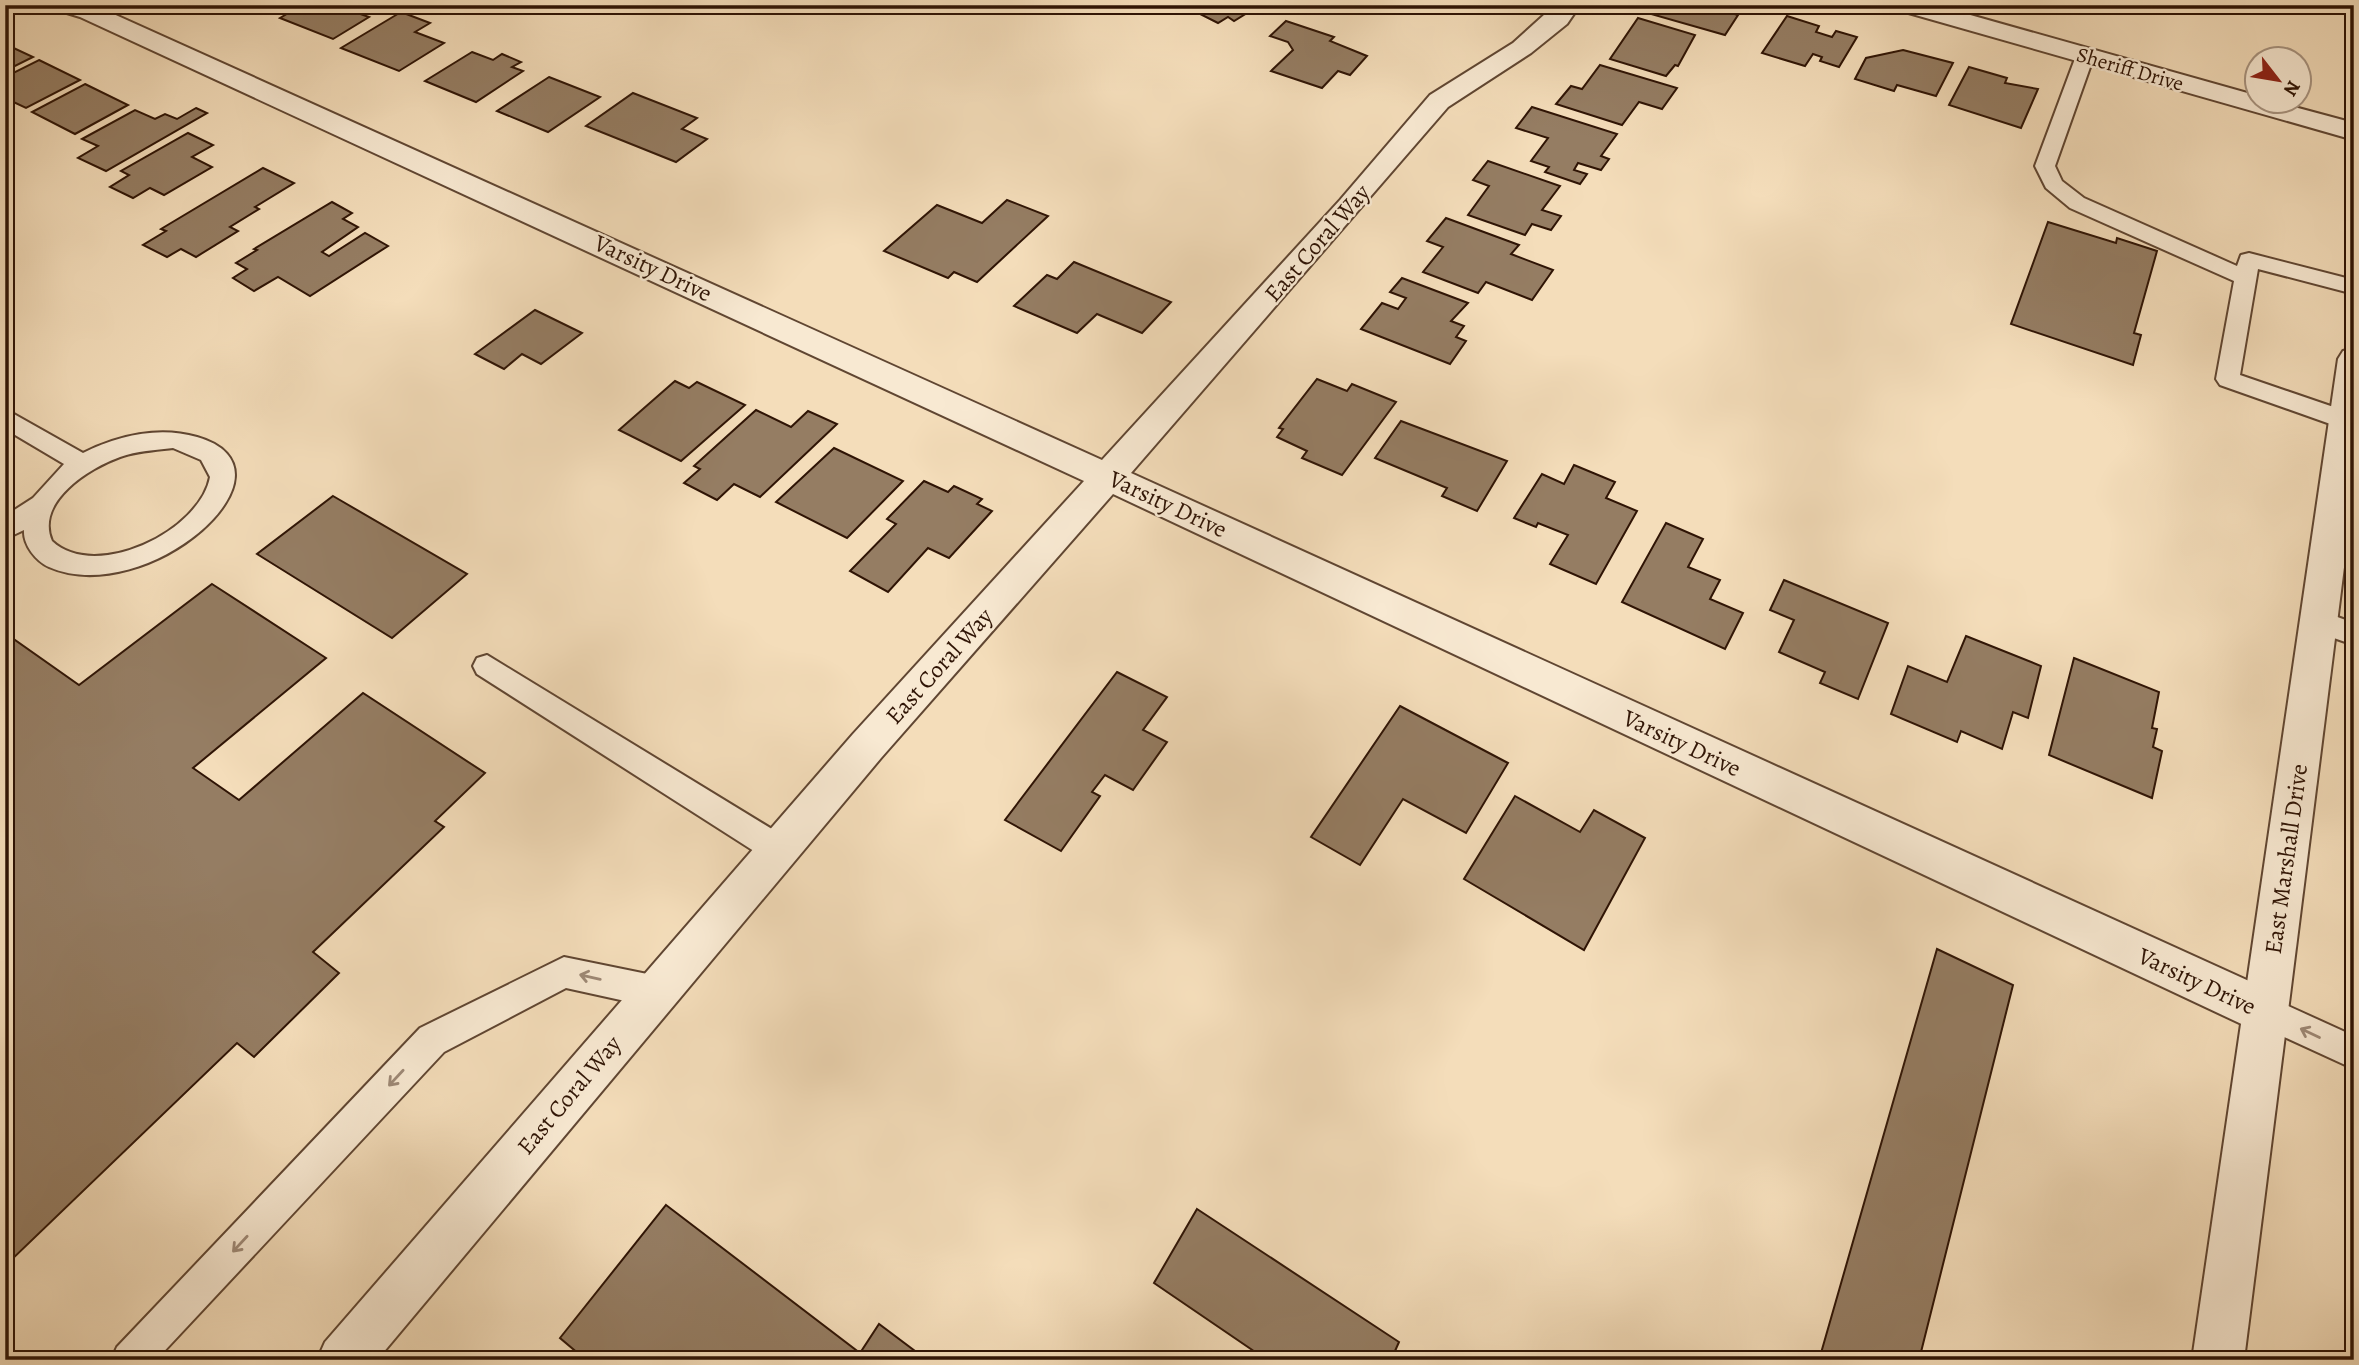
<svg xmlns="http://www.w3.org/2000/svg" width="2359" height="1365" font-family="Alegreya,serif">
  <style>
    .building { fill: #957d63; stroke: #2f1405; stroke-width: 2 }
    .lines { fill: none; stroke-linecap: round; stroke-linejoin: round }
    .service-casing { stroke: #604632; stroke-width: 4 }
    .minor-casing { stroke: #604632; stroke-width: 4 }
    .tertiary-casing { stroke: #604632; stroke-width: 4 }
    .service { fill: #f8e9d2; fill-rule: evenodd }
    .minor { fill: #f8e9d2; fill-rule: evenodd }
    .tertiary { fill: #f8e9d2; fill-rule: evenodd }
    .oneway { stroke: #9e8976 }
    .labels { text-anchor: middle; stroke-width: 5; stroke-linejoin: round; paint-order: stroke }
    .far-street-label { font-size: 21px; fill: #2f1405; stroke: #f8e9d2 }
    .street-label { font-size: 24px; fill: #2f1405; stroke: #f8e9d2 }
  </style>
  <rect width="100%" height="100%" fill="#f4ddba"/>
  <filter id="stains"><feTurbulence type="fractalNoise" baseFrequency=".00286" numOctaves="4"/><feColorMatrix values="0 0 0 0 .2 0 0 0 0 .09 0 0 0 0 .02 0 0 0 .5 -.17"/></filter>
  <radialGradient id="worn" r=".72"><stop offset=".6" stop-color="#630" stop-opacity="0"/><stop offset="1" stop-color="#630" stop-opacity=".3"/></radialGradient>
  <!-- building -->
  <g class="building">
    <polygon points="302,5 357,5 349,10 369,17 333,39 280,18"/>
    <polygon points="1200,5 1260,5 1234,21 1228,17 1218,23 1192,10"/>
    <polygon points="1649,5 1723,5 1720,10 1738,15 1725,35 1644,12"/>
    <polygon points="401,12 430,23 415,32 444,43 399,71 341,48"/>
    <polygon points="1787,16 1819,26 1816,32 1832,37 1836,31 1857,37 1839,67 1820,61 1822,57 1813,54 1805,66 1762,53"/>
    <polygon points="1638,18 1695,35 1678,66 1675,65 1666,76 1610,59"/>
    <polygon points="1286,21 1334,37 1330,41 1367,56 1350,75 1338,71 1322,88 1271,71 1293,50 1288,42 1270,36"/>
    <polygon points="5,44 33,57 5,71"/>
    <polygon points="1903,50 1953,63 1936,96 1897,85 1894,91 1855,79 1866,58"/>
    <polygon points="472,52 493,60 502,54 521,62 512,67 523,71 476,102 425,81"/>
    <polygon points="39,60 80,80 26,108 5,98 5,77"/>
    <polygon points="1600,65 1677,88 1662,109 1639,102 1622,125 1556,104 1571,86 1582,89"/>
    <polygon points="1969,67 2007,78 2005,83 2038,89 2021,128 1949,105"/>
    <polygon points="549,77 600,97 548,132 497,111"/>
    <polygon points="85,84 128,105 75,134 32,112"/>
    <polygon points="633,93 697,118 682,129 707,139 676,162 586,126"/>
    <polygon points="1532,107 1617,134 1601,156 1609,159 1601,170 1578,163 1574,170 1587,174 1580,184 1545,172 1549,167 1531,161 1548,138 1516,128"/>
    <polygon points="196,108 207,113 106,171 78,158 98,146 82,139 135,110 155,119 165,114 177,119"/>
    <polygon points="188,133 213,145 192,157 212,167 164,195 150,188 133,198 110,187 129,175 121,171"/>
    <polygon points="1488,161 1560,186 1542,210 1561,216 1551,230 1532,224 1525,235 1468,215 1489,186 1473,180"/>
    <polygon points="263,168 294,183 255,207 259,209 230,227 238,231 196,257 181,249 167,257 143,245 166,231 161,229"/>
    <polygon points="1007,200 1048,216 977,282 954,272 948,278 884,251 937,205 982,223"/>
    <polygon points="332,202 352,213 343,219 358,227 322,252 329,256 365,233 388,246 310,296 278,277 254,291 233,278 247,269 236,263 257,250 254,249"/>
    <polygon points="1446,218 1519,245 1511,254 1553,270 1532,300 1486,282 1478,293 1423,272 1443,247 1427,241"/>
    <polygon points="2048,222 2116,243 2117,238 2157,251 2134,333 2141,335 2133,365 2011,324"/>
    <polygon points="1074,262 1171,302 1142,333 1097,314 1077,333 1014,306 1047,275 1057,279"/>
    <polygon points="1402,278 1468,303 1451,321 1464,326 1456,337 1466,341 1450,364 1361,329 1382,303 1398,309 1406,298 1390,292"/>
    <polygon points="535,310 582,333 541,364 522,354 504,369 475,354"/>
    <polygon points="1317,379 1347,391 1352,384 1396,402 1342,475 1302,458 1307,451 1277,437 1283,429 1279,428"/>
    <polygon points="675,381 689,388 697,382 745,405 681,461 619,430"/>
    <polygon points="756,410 791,427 808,411 837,424 760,497 734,484 717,500 684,483 700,469 694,466"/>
    <polygon points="1401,421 1507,461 1477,511 1442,496 1447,488 1375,458"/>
    <polygon points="834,448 903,481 847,538 776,502"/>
    <polygon points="1574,465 1615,482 1606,498 1637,511 1596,584 1550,564 1568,535 1538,523 1536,527 1514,518 1542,474 1564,484"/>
    <polygon points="924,481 948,492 954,486 982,499 977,504 992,511 949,558 928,548 888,592 850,571 896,524 887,519"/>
    <polygon points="333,496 467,574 392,638 257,554"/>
    <polygon points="1666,523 1703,539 1688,567 1720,580 1710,599 1743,613 1725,649 1622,602"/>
    <polygon points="1784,580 1888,623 1858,699 1820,683 1825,672 1779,652 1794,620 1770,610"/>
    <polygon points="212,584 326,658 193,768 239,800 363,693 485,773 435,821 444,827 313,952 339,973 254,1057 237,1043 5,1266 5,633 79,685"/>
    <polygon points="1966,636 2041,666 2028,718 2013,712 2002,749 1961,731 1957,742 1891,714 1908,666 1947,682"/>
    <polygon points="2074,658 2159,692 2152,728 2157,729 2153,747 2162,751 2152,798 2049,755"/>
    <polygon points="1117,672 1167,697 1143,730 1167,742 1133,790 1105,775 1092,792 1100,796 1061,851 1005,820"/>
    <polygon points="1400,706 1508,763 1466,833 1403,799 1360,865 1311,837"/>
    <polygon points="1515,796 1580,832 1594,810 1645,838 1584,950 1464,879"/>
    <polygon points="1937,949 2013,985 1919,1360 1819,1360"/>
    <polygon points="666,1205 860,1353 879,1324 927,1360 586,1360 560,1338"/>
    <polygon points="1197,1209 1399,1342 1391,1360 1267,1360 1154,1283"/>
  </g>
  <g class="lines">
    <!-- service casing -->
    <g class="service-casing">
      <g id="service">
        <polygon points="2085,50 2094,56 2055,166 2062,181 2084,198 2237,266 2241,255 2249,253 2354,280 2354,294 2258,269 2240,375 2354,414 2354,426 2345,429 2336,426 2220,385 2216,379 2234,281 2070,208 2046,188 2035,166 2076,56"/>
        <path d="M 5,409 L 83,453 C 118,435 160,426 197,437 C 309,469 147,610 49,567 C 36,561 23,545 24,530 L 5,539 L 5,516 L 33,498 L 64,464 L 5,429 ZM 173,448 L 201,460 L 210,477 C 200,531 96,582 52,541 C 35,502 89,468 120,457 C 137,451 155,450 173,448 Z"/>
        <polygon points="2318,610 2354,623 2354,645 2308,629 2304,621 2308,613"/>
        <polygon points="487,655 790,840 794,850 790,860 779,864 768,860 477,674 473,666 477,658"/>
        <polygon points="564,957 657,976 669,981 673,992 669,1003 657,1008 566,988 444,1052 156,1360 111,1360 117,1347 420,1028"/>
        <polygon points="2266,996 2354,1036 2354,1069 2254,1023 2250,1012 2254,1001"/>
      </g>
    </g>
    <!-- minor casing -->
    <g class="minor-casing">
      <g id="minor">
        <polygon points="54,5 98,7 1102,460 1340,200 1430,95 1513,43 1555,5 1580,5 1567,24 1531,53 1448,107 1131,473 2282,996 2289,1012 2282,1028 2266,1034 2250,1028 1113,494 881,758 377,1360 317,1360 325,1342 853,734 1084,481 80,17 57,10"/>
        <polygon points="1895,5 1935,5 2258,96 2258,102 2276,102 2354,123 2354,140 1898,10"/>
      </g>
    </g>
    <!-- tertiary casing -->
    <g class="tertiary-casing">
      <polygon id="tertiary" points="2354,348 2354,488 2244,1360 2192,1360 2338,359 2343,351"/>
    </g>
    <!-- service -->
    <use href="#service" class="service"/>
    <!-- minor -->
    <use href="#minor" class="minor"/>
    <!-- tertiary -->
    <use href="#tertiary" class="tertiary"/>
  </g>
  <!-- one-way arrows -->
  <defs><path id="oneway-shaft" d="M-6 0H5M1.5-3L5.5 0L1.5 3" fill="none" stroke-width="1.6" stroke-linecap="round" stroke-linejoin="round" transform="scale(1.75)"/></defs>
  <g class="oneway">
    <use href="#oneway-shaft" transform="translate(590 977) rotate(-167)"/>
    <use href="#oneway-shaft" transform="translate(2310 1033) rotate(-155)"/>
    <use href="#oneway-shaft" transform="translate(396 1078) rotate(133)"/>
    <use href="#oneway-shaft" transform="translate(240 1244) rotate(133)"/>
  </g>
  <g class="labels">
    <!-- far-street labels -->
    <g class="far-street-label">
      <text transform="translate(2130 69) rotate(16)" y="7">Sheriff Drive</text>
    </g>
    <!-- street labels -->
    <g class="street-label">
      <text transform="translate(1317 243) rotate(-49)" y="8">East Coral Way</text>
      <text transform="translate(653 268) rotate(25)" y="8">Varsity Drive</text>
      <text transform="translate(1168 504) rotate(25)" y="8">Varsity Drive</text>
      <text transform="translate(939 666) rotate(-48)" y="8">East Coral Way</text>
      <text transform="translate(1682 743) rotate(25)" y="8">Varsity Drive</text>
      <text transform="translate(2286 859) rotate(-82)" y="8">East Marshall Drive</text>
      <text transform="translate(2197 981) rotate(25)" y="8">Varsity Drive</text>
      <text transform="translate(569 1095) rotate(-50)" y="8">East Coral Way</text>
    </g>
  </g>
  <!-- margin -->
  <rect width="2359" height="1365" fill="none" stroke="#f4ddba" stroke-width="28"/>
  <rect x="7" y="7" width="2345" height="1351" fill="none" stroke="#2f1405" stroke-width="3.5"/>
  <rect x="14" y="14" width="2331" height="1337" fill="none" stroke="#2f1405" stroke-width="2"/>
  <!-- north arrow -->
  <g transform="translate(2278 80) rotate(121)"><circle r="33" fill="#f8e9d2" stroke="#a89480" stroke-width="2"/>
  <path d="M0-5L12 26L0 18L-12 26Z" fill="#8f2418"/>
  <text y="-10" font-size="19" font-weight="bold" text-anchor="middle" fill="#2f1405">N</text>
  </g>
  <rect width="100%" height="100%" filter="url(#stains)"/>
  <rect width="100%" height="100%" fill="url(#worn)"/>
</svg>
